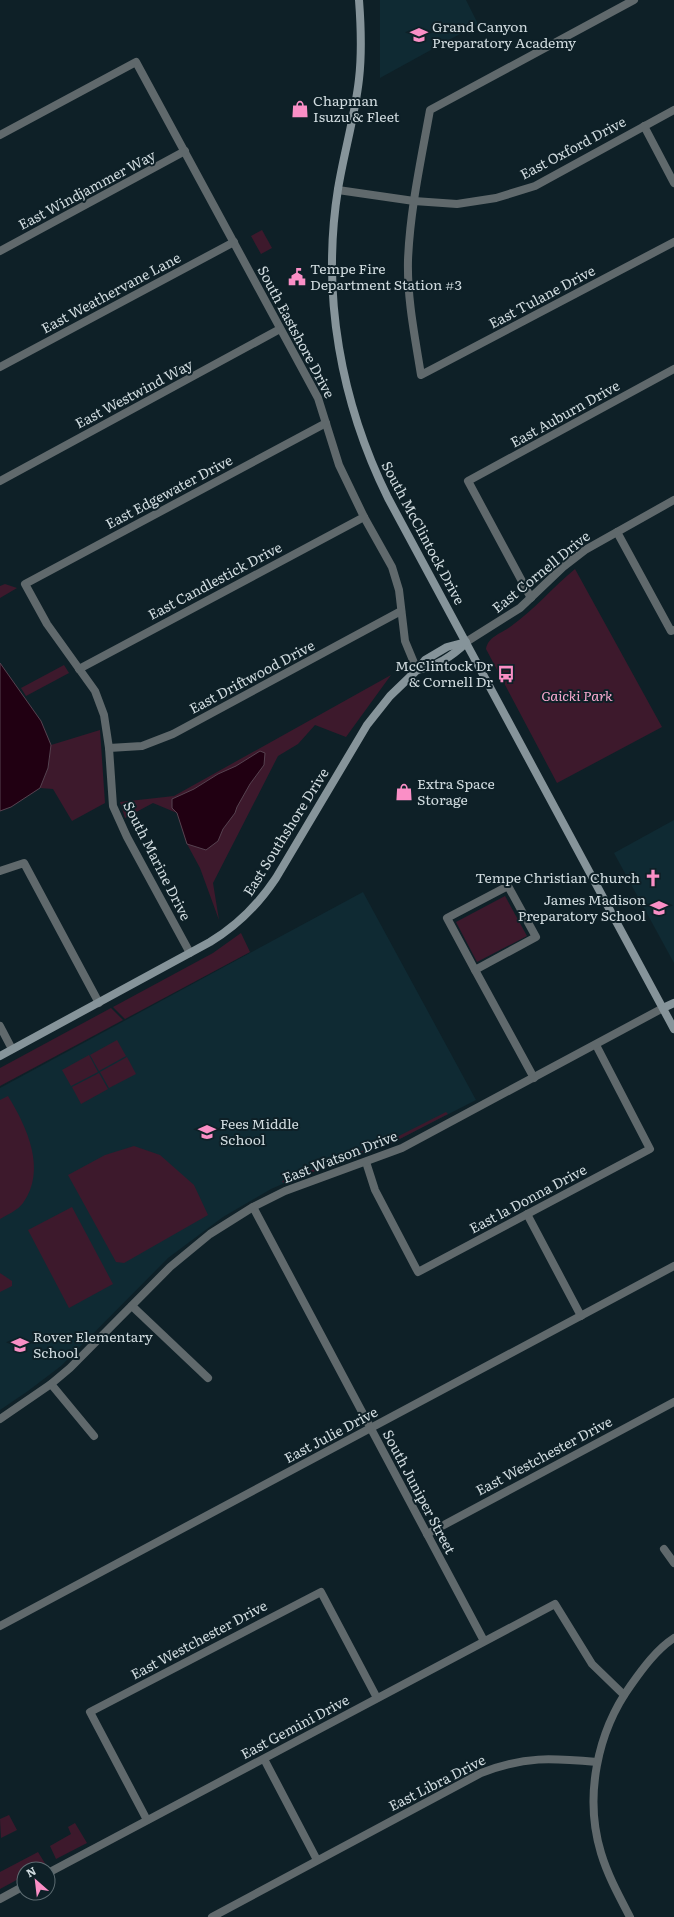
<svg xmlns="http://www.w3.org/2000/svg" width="674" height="1917" font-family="Literata,serif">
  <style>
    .built { fill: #0f2a33 }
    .green { fill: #3d192c }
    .water { fill: #210012; stroke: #564250 }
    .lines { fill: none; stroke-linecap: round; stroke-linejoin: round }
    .street { stroke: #60696c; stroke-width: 8 }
    .secondary { stroke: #86949a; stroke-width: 8 }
    .labels { text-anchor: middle; stroke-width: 4; stroke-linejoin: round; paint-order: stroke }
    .poi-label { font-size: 14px; fill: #d0dbdf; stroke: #0e2027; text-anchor: start }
    .street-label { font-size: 14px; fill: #d0dbdf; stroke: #0e2027 }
    .park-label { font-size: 14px; font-style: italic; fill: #f8aad0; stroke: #0e2027 }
  </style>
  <rect width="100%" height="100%" fill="#0e2027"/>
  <!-- built -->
  <g class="built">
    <polygon points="380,0 466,0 478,24 380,78"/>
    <polygon points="674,820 674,963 614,853"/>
    <polygon points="363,892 476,1100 392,1143 308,1173 271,1189 223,1217 168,1258 61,1366 28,1391 0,1410 0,1088"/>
  </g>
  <!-- green -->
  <g class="green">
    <polygon points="262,230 272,248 261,254 251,236"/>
    <path d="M 575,569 L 662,727 L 557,783 L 486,649 C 488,637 500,634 510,627 C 534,610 553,587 575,569 Z"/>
    <polygon points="5,584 17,588 0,598 0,586"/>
    <polygon points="64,665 69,673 26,696 21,688"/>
    <polygon points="391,675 346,737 315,725 298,744 278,756 213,883 219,920 200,868 187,844 177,813 153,803 125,818 120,802 174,796"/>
    <polygon points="100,730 105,803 72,821 53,789 40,788 48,768 51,745"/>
    <polygon points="505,896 527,936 477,962 456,922"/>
    <polygon points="241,933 250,952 125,1019 113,1007 213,953"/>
    <polygon points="111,1008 123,1020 0,1086 0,1068"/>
    <polygon points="117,1040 126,1056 99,1071 90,1055"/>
    <polygon points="89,1055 98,1072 71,1086 62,1070"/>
    <polygon points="127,1057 136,1074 109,1088 100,1072"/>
    <polygon points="99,1073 108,1089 81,1104 72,1087"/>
    <path d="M 8,1096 C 27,1127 47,1170 23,1203 C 18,1210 7,1215 0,1219 L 0,1100 Z"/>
    <polygon points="446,1112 448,1114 392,1143 283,1183 282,1181 389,1141"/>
    <polygon points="134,1146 160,1155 194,1185 208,1215 124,1263 116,1262 68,1175 105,1155"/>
    <polygon points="72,1207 113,1284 69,1308 28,1230"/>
    <polygon points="0,1273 12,1281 12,1286 0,1292"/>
    <polygon points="9,1815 17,1830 1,1838 0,1819"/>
    <polygon points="75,1823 87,1843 56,1859 50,1846 71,1834 68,1827"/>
    <polygon points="38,1852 46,1865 37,1869 24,1869 24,1876 0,1889 0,1872"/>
  </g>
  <!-- water -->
  <g class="water">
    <polygon points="0,663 41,721 51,745 48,768 40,788 11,807 0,811"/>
    <polygon points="260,751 265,753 264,765 250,784 237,807 235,813 223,829 218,841 206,850 187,844 177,813 172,808 172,799 194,789 218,774 236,766"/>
  </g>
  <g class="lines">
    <!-- street -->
    <g class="street">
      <path d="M 634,0 L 430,110 C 421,160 410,210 408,260 C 407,299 415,337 421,375 L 674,242"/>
      <polyline points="644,126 674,183"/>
      <polyline points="0,135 136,62 318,398 339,465 364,517 392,567 399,590 405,641 417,670"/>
      <polyline points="338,190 414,201 457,204 496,198 535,186 674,110"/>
      <polyline points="0,251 185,151"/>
      <polyline points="0,367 234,242"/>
      <polyline points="0,481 280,329"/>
      <polyline points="617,532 671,631 674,630"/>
      <polyline points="531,598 468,481 674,369"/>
      <polyline points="466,642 520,608 563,567 585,550 674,500"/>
      <polyline points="79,669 364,517"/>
      <polyline points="109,748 142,746 173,734 401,611"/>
      <polyline points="0,871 24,863 99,1003"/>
      <polygon points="508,886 536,937 475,970 447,918"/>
      <polyline points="190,953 127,837 113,806 109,748 104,715 95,691 47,624 25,584 326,423"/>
      <polyline points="475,970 534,1078"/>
      <polyline points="0,1026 12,1049"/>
      <polyline points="366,1162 375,1190 418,1272 650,1149 596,1045"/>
      <polyline points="253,1207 484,1641"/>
      <polyline points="527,1214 581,1316"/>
      <polyline points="132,1306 208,1378"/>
      <polyline points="51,1384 94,1436"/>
      <polyline points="0,1419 51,1384 70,1368 170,1267 210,1234 253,1207 285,1191 402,1148 663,1008"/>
      <polyline points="427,1534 674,1402"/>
      <polyline points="664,1549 674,1563"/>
      <polyline points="0,1626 674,1266"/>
      <polyline points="264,1759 317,1860"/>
      <polyline points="147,1820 90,1712 321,1592 377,1698"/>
      <polyline points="48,1873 555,1604 592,1664 624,1695"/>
      <polyline points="0,1899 24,1886"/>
      <path d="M 212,1917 L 481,1773 C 525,1756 551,1758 597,1762"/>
      <path d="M 630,1917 C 619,1896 608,1876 601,1853 C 584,1797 597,1732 631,1685 C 643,1668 657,1649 674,1638"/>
    </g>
    <!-- secondary -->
    <g class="secondary">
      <path d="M 359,0 C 361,26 362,53 359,79 C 355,116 344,152 338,189 C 321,295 341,403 388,498 L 674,1029"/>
      <path d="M 417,670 C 437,666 451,657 466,643"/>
      <polyline points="663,1008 674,1003"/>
      <path d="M 0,1056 L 210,942 C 237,926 258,905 276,878 L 367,725 L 390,696 L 417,670 L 425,660 L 447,647 L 466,642"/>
    </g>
  </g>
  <!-- icons -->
  <defs>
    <g id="school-bare" transform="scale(1.38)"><path d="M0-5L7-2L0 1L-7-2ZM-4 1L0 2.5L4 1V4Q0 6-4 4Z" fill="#fa8fc6" stroke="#0e2027" stroke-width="2.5" paint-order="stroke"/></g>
    <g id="shop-bare" transform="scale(1.38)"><path d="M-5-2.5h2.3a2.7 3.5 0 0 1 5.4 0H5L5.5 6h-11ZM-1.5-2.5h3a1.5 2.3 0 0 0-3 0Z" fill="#fa8fc6" stroke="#0e2027" stroke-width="2.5" paint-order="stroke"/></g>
    <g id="civic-bare" transform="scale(1.38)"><path d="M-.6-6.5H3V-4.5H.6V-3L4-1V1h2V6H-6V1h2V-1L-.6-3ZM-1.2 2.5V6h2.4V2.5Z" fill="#fa8fc6" stroke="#0e2027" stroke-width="2.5" paint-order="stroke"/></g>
    <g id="bus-bare" transform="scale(1.38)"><path d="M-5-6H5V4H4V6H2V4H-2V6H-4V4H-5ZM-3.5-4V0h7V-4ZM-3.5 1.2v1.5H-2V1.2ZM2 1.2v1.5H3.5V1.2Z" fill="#fa8fc6" stroke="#0e2027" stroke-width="2.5" paint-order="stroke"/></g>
    <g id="church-bare" transform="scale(1.38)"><path d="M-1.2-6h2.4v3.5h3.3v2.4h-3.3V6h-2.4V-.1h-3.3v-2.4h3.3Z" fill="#fa8fc6" stroke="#0e2027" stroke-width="2.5" paint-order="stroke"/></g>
  </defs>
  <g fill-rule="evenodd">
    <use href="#school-bare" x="419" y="35"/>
    <use href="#shop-bare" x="300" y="109"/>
    <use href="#civic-bare" x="297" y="277"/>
    <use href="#bus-bare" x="506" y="674"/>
    <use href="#shop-bare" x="404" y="792"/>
    <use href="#church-bare" x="653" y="878"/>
    <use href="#school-bare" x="659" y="908"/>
    <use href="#school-bare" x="207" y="1132"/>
    <use href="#school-bare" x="20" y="1345"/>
  </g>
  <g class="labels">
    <!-- poi labels -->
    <g class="poi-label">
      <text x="432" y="32">Grand Canyon<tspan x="432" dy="16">Preparatory Academy</tspan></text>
      <text x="313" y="106">Chapman<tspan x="313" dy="16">Isuzu &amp; Fleet</tspan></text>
      <text x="310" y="274">Tempe Fire<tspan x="310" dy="16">Department Station #3</tspan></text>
      <text x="493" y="671" text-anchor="end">McClintock Dr<tspan x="493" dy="16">&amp; Cornell Dr</tspan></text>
      <text x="417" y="789">Extra Space<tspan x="417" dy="16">Storage</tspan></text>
      <text x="640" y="883" text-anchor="end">Tempe Christian Church</text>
      <text x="646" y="905" text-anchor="end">James Madison<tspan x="646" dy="16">Preparatory School</tspan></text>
      <text x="220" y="1129">Fees Middle<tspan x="220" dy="16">School</tspan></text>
      <text x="33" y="1342">Rover Elementary<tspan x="33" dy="16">School</tspan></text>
    </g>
    <!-- street labels -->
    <g class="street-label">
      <text transform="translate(573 148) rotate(-28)" y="5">East Oxford Drive</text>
      <text transform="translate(87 190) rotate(-28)" y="5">East Windjammer Way</text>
      <text transform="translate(111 293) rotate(-28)" y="5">East Weathervane Lane</text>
      <text transform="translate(542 297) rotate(-28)" y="5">East Tulane Drive</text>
      <text transform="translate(296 332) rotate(62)" y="5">South Eastshore Drive</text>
      <text transform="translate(134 394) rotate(-28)" y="5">East Westwind Way</text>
      <text transform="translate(565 414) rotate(-29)" y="5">East Auburn Drive</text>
      <text transform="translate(169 492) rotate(-28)" y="5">East Edgewater Drive</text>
      <text transform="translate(423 533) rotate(62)" y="5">South McClintock Drive</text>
      <text transform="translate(541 572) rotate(-39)" y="5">East Cornell Drive</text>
      <text transform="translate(215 581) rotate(-28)" y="5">East Candlestick Drive</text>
      <text transform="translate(252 677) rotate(-28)" y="5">East Driftwood Drive</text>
      <text transform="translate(286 832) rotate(-58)" y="5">East Southshore Drive</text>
      <text transform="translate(157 861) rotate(63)" y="5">South Marine Drive</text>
      <text transform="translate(340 1157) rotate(-21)" y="5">East Watson Drive</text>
      <text transform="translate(528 1199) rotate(-28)" y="5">East la Donna Drive</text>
      <text transform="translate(331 1435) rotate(-28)" y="5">East Julie Drive</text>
      <text transform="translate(544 1456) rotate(-28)" y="5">East Westchester Drive</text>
      <text transform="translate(419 1492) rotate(62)" y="5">South Juniper Street</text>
      <text transform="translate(199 1640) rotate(-28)" y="5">East Westchester Drive</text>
      <text transform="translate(295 1727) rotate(-28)" y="5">East Gemini Drive</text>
      <text transform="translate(437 1783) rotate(-27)" y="5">East Libra Drive</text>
    </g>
    <!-- park labels -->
    <g class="park-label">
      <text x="577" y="701">Gaicki Park</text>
    </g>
  </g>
  <!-- north arrow -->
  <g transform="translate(36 1881) rotate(332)"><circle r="19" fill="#0e2027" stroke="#5c6b71"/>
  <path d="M0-3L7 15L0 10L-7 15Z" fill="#fa8fc6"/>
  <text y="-6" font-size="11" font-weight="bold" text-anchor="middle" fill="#d0dbdf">N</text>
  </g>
</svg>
